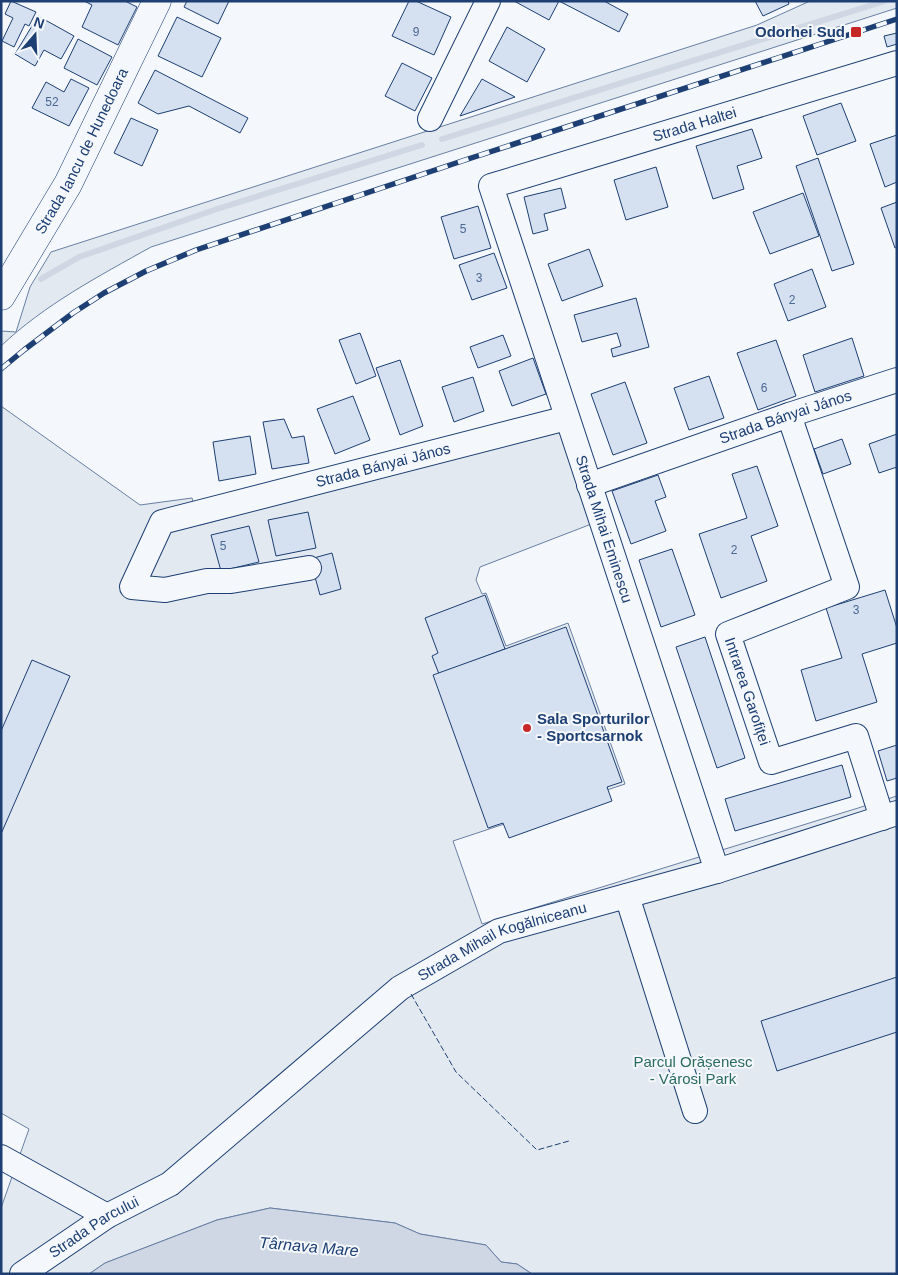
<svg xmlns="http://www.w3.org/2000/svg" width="898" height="1275" font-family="Arial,sans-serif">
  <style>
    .green { fill: #e3e9f0; stroke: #687fa3 }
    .water { fill: #cfd7e4; stroke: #687fa3 }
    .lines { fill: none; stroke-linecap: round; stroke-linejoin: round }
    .stream { stroke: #cfd7e4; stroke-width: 6 }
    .building { fill: #d5e0f0; stroke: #1d3f73 }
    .minor-casing { stroke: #1d3f73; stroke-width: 26 }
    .major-casing { stroke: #1d3f73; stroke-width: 29 }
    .minor { stroke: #f4f7fb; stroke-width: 24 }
    .major { stroke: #f4f7fb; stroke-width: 28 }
    .rail-casing { stroke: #1d3f73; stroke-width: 5.5 }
    .rail { stroke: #f4f7fb; stroke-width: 4; stroke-dasharray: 11; stroke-linecap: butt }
    .fence { stroke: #1d3f73; stroke-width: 1; stroke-dasharray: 6 2.5; stroke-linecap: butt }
    .poi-dot { fill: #c62828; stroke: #f4f7fb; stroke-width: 2 }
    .labels { text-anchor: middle; stroke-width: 4; stroke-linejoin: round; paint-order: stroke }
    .number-label { font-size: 12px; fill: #4b6792 }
    .poi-label { font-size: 15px; font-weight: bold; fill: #1d3f73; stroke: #f4f7fb; text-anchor: end }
    .street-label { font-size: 15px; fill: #1d3f73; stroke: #f4f7fb }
    .park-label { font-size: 15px; fill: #2c6c60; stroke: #f4f7fb }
    .water-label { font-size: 16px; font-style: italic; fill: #1d3f73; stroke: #f4f7fb }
  </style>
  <rect width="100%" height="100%" fill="#f4f7fb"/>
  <!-- green -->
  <g class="green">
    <path d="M 810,1 L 897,1 L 897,8 L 151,247 C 99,276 44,305 1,346 L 1,331 L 16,332 L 30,287 L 51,252 L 757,25 Z"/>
    <polygon points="1,406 140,505 192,498 200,525 559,429 594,523 480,567 476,580 482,594 486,593 506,646 568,623 625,784 453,841 482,924 897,796 897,1274 532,1274 517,1264 501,1262 486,1245 420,1234 395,1223 270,1208 217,1220 105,1263 89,1274 1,1274 1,1208 29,1129 1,1113"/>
  </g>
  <!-- water -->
  <polygon class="water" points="270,1208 395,1223 420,1234 486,1245 501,1262 517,1264 532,1274 89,1274 105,1263 217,1220"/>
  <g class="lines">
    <!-- stream -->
    <g class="stream">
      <polyline points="442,139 885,1"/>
      <polyline points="41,279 79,257 217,209 422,145"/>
    </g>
  </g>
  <!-- building -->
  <g class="building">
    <polygon points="11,1 36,12 29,26 25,24 14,47 2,41 13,18 5,14"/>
    <polygon points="84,1 125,1 137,7 118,45 82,27 92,5"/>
    <polygon points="187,1 229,1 218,24 184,7"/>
    <polygon points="409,1 416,1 451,17 434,55 392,36"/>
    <polygon points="514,1 604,1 628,14 619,32 559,1 549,20"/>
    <polygon points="755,1 788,1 789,4 763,16"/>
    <polygon points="38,16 74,36 61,59 44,50 35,66 15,54"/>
    <polygon points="177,17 221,38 202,77 158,56"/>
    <polygon points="507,27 545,49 527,82 489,61"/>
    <polygon points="897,33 897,44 887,47 884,36"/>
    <polygon points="78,39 112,57 97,85 64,68"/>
    <polygon points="402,63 432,78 415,111 385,96"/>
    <polygon points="155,70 248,118 240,133 189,106 158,114 138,103"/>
    <polygon points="71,79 89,88 69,126 32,108 46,82 64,92"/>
    <polygon points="482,79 515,97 460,116"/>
    <polygon points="841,103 856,141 817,155 803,116"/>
    <polygon points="131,118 158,130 142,166 114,153"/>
    <polygon points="752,129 762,158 737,166 744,189 713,199 696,146"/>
    <polygon points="897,135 897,182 885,187 870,144"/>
    <polygon points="818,158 854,264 832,271 796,166"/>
    <polygon points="656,167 668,207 626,220 614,180"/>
    <polygon points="561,188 566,208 544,214 548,230 533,234 524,197"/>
    <polygon points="803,193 819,236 770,254 753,212"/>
    <polygon points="897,202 897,247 895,248 881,208"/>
    <polygon points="478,206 491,248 454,259 441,217"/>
    <polygon points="589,249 603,286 562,301 548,264"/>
    <polygon points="494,253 507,288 472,300 459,265"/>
    <polygon points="812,269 826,307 788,321 774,284"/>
    <polygon points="636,298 649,347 613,357 611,349 621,346 617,333 582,342 574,315"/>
    <polygon points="360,333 376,376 356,384 339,340"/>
    <polygon points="503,335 511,356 478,368 470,347"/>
    <polygon points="852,338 864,376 815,392 803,355"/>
    <polygon points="776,340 796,396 758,410 737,353"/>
    <polygon points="533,358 546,394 512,406 499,371"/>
    <polygon points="400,360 423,426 400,435 376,368"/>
    <polygon points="709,376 724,418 689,430 674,388"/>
    <polygon points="473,377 484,411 454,422 442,387"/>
    <polygon points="625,382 647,443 613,455 591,394"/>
    <polygon points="353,396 370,440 335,454 317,409"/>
    <polygon points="284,419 292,438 304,436 309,463 272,469 263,422"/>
    <polygon points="897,434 897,467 879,473 869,444"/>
    <polygon points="250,436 256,474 219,481 213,442"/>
    <polygon points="842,439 851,464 823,474 814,449"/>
    <polygon points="757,466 778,526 751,536 767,581 721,598 699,534 747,518 732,474"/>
    <polygon points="658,475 666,497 655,501 666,531 631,544 612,491"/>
    <polygon points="308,512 316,548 276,556 268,520"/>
    <polygon points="249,526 259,562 221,571 211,535"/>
    <polygon points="672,549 695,615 661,627 639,560"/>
    <polygon points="332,553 341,589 320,595 310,559"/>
    <polygon points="885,590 897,628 897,643 862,654 877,702 816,721 801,670 842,658 826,608"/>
    <polygon points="485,595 505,649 439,674 432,656 438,653 425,618"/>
    <polygon points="566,627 622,782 607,787 612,801 509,838 503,823 488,828 433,675"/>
    <polygon points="705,637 745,758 717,768 676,647"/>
    <polygon points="32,660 70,676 1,834 1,731"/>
    <polygon points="897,745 897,778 887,781 878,751"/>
    <polygon points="842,765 851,797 735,831 725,799"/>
    <polygon points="897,977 897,1032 777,1071 761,1021"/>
  </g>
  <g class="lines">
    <!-- minor casing -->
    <g class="minor-casing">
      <g id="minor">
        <polyline points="430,119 488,1"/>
        <path id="s1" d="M 789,415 L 847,587 L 728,634 L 771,762 L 856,736 L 882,818"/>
        <path id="s2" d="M 589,485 L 789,415 L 897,380"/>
        <path id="s3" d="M 309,568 L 231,581 L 207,581 L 165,590 L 132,587 L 162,522 L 567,418"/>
        <path id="s4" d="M 717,871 L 491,186 L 897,63"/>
        <polyline points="627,896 695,1111"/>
        <polyline points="1,1157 107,1216"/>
        <path id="s5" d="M 22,1274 L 107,1216 L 170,1184 L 400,988 L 499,931 L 717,871 L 897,813"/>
      </g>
    </g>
    <!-- major casing -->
    <g class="major-casing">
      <g id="major">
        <path id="s6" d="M 1,296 L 68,184 L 157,1"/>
      </g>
    </g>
    <!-- minor -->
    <use href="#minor" class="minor"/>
    <!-- major -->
    <use href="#major" class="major"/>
    <!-- rail casing -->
    <g class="rail-casing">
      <polyline id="rail" points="1,369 24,350 73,313 104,293 146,271 196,250 462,161 897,19"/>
    </g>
    <!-- rail -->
    <use href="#rail" class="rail"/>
    <!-- fence -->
    <polyline class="fence" points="411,994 456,1072 537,1150 569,1141"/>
  </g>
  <!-- markers -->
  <g class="poi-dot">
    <rect x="850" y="26" width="12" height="12" rx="2.5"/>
    <circle cx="527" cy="728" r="5"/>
  </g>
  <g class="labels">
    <!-- number labels -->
    <g class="number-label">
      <text x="416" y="36">9</text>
      <text x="52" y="106">52</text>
      <text x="463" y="233">5</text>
      <text x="479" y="282">3</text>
      <text x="792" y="304">2</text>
      <text x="764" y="392">6</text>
      <text x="223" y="550">5</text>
      <text x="734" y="554">2</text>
      <text x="856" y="614">3</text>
    </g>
    <!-- poi labels -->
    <g class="poi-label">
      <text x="845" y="37">Odorhei Sud</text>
      <text x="537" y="724" text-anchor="start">Sala Sporturilor<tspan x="537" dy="17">- Sportcsarnok</tspan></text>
    </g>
    <!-- street labels -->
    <g class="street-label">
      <text dy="5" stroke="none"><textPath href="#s4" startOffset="934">Strada Haltei</textPath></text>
      <text dy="5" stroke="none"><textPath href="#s6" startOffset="166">Strada Iancu de Hunedoara</textPath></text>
      <text dy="5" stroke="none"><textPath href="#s2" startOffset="208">Strada Bányai János</textPath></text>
      <text dy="5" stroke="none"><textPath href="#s3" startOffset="479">Strada Bányai János</textPath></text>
      <text transform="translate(604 529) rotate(72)" y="5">Strada Mihai Eminescu</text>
      <text dy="5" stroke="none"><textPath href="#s1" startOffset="370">Intrarea Garofiței</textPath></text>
      <text dy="5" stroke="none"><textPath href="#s5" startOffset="589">Strada Mihail Kogălniceanu</textPath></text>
      <text dy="5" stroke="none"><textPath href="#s5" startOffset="86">Strada Parcului</textPath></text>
    </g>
    <!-- park labels -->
    <g class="park-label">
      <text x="693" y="1067">Parcul Orășenesc<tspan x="693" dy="17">- Városi Park</tspan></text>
    </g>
    <!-- water labels -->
    <g class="water-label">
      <text transform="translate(309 1246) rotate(5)" y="6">Târnava Mare</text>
    </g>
  </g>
  <!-- border -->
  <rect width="898" height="1275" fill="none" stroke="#1d3f73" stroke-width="5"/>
  <!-- north arrow -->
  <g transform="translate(35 35) rotate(19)" stroke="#f4f7fb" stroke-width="4" paint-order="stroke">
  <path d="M0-4L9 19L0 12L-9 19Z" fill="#1d3f73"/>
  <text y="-8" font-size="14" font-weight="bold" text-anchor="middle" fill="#1d3f73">N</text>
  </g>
</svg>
